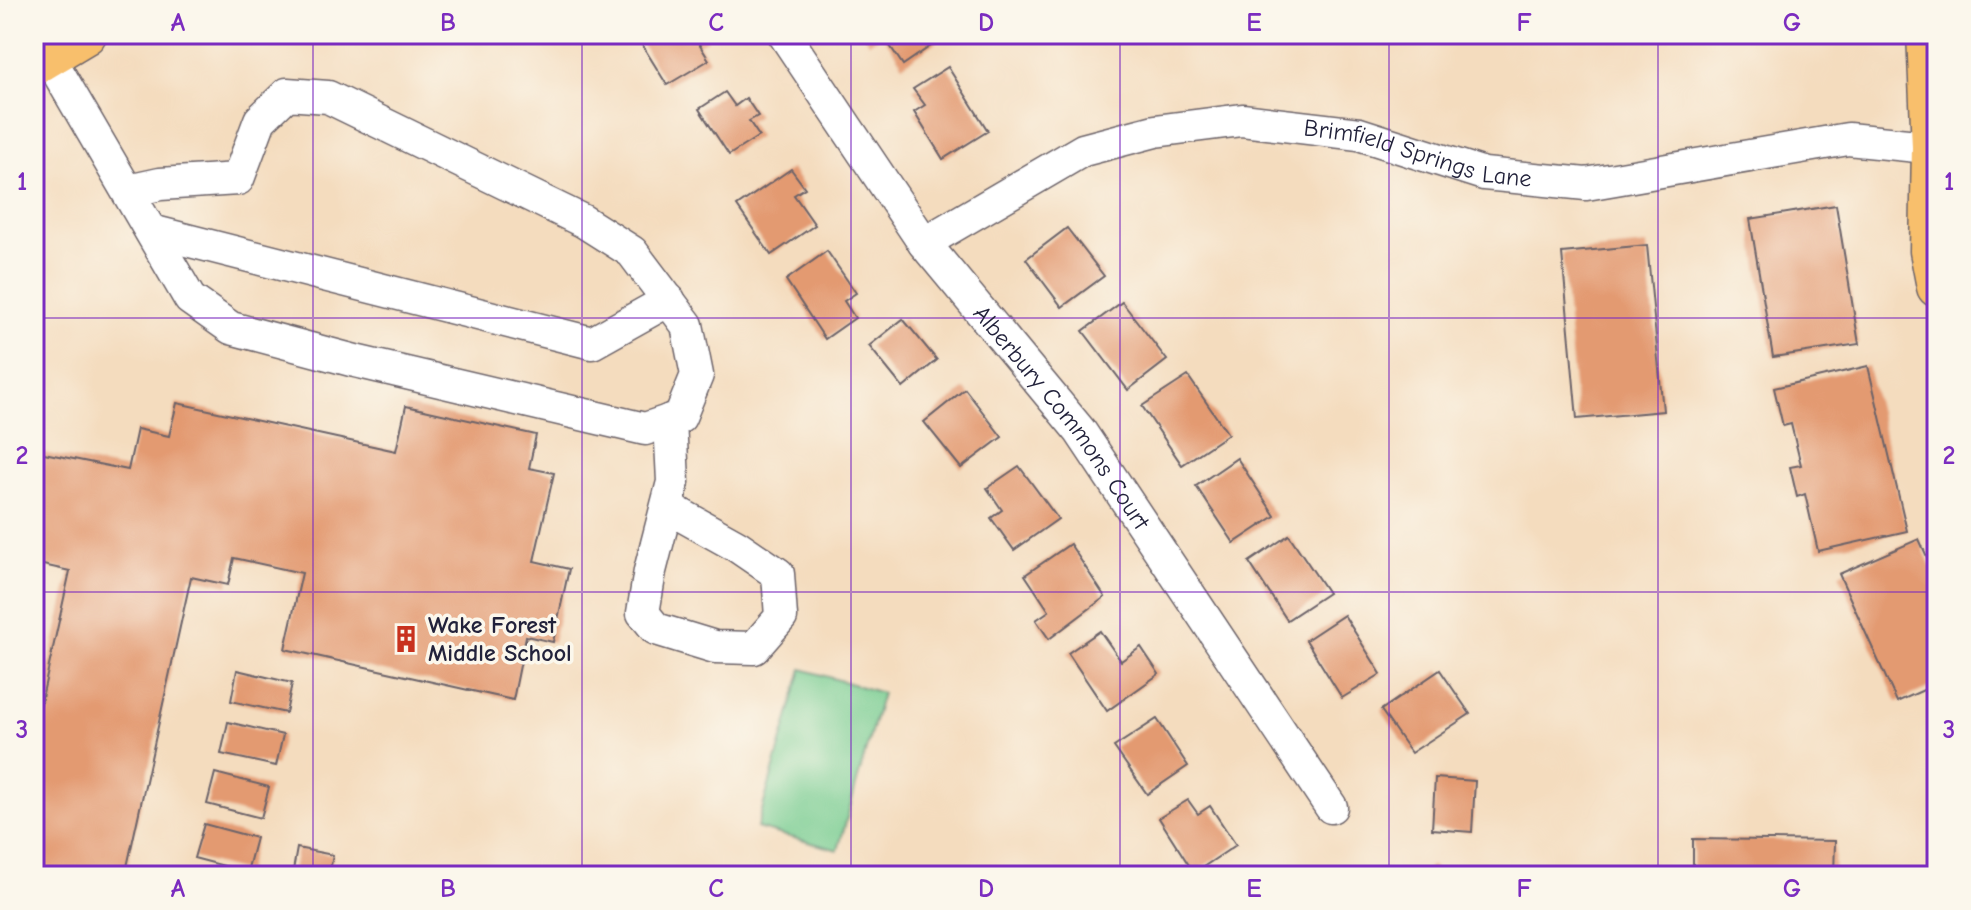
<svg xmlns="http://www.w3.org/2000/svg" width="1971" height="910" font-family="'Comic Neue',sans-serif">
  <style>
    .green { fill: #77cc90; stroke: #4c7766; stroke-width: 2 }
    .building { fill: #e39a71 }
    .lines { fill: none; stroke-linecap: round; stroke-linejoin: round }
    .minor-casing { stroke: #6c6369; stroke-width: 35 }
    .major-casing { stroke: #6c6369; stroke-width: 43 }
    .minor { stroke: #fff; stroke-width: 32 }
    .major { stroke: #f8bf6c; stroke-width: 40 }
    .grid { fill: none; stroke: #7b2cbf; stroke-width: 2; stroke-opacity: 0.55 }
    .labels { text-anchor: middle; stroke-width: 7; stroke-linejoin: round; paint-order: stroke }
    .street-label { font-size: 24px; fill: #22223b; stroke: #fbf7ec }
    .poi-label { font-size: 24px; font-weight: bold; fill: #22223b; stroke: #fbf7ec; text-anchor: start }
    .neatline { fill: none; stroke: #7b2cbf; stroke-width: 3 }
    .grid-label { font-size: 26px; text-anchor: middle; font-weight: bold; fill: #7b2cbf }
  </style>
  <rect width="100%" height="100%" fill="#fbf7ec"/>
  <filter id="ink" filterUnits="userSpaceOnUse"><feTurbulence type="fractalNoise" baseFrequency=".0125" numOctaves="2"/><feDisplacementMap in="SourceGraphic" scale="16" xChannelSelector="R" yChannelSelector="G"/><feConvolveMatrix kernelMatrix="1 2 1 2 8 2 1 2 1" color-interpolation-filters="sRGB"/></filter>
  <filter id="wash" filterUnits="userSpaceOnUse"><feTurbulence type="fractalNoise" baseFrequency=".006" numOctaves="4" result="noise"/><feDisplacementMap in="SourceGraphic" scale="32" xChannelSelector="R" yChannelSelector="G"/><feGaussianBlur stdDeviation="1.8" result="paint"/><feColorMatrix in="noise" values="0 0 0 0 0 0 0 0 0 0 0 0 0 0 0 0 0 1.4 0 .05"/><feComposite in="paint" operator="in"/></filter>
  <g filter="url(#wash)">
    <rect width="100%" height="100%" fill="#f4dcbe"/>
    <!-- green -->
    <polygon class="green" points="802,669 882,693 838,850 757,828"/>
    <g id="blocks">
      <!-- building -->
      <g class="building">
        <polygon points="657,34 705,34 708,39 699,44 709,60 667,85 641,43"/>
        <polygon points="863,34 882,34 869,43"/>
        <polygon points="882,34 933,34 938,41 903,65"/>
        <polygon points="948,67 988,131 943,159 914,112 925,105 913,89"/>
        <polygon points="725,92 735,106 746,98 758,116 749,121 759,136 729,155 699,109"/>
        <polygon points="791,169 805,188 794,195 815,225 771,255 737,206"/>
        <polygon points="1836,205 1859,344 1773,357 1750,219"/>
        <polygon points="1067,228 1104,276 1062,307 1026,259"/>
        <polygon points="1647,245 1663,411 1577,419 1562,253"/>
        <polygon points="827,251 856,293 844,301 855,318 825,339 786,280"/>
        <polygon points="1122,302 1167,360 1128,390 1083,331"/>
        <polygon points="903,319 937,360 903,388 869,346"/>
        <polygon points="1868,366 1907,531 1818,551 1805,494 1797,497 1790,467 1801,465 1791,424 1783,426 1774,388"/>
        <polygon points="1188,376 1228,434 1182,465 1142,406"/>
        <polygon points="965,389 1002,437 961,468 924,422"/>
        <polygon points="177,403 396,451 406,406 536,435 529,468 554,473 534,561 569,569 553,642 526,636 513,700 285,649 302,573 234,558 228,585 191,577 125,876 34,876 34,734 70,571 34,563 34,451 128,470 137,429 169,436"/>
        <polygon points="1237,458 1275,516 1234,543 1196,486"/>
        <polygon points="1019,466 1058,519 1014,550 991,518 1002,510 987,488"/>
        <polygon points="1289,535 1328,593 1287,620 1249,562"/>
        <polygon points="1919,539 1937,579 1937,684 1897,702 1839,574"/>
        <polygon points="1070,544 1105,597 1049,639 1036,620 1049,611 1025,575"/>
        <polygon points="1344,615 1381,674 1342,698 1306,640"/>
        <polygon points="1100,631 1121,661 1141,647 1159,674 1107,711 1068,653"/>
        <polygon points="237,670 292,683 286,713 231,701"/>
        <polygon points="1440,670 1470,714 1411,753 1381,710"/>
        <polygon points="1157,719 1188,766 1147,794 1114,747"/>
        <polygon points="228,722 283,735 276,766 221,754"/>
        <polygon points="215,773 269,787 261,818 207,804"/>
        <polygon points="1435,778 1475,781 1472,832 1432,829"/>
        <polygon points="1188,800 1198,814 1210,806 1236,845 1194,873 1159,818"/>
        <polygon points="204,824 256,838 247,872 194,858"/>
        <polygon points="1693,839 1835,841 1834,876 1693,876"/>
        <polygon points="297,848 333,855 329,876 292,876"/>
        <polygon points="1431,865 1442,876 1420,876"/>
      </g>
    </g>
  </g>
  <g filter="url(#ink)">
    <use href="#blocks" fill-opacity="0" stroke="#6c6369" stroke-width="2"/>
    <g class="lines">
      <!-- minor casing -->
      <g class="minor-casing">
        <g id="minor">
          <path id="s1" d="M 784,34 L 924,243 L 1080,431 L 1331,807"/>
          <polyline points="49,57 190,299 231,328 355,361 645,429 680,417 697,375 687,325 632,252 583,221 328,97 287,94 260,120 238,179 160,184 128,191"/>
          <polyline points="151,231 592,343 669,300"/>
          <path id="s2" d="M 924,243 L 1083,150 L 1155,131 L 1242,120 L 1359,134 L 1484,174 L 1586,184 L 1848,139 L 1937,148"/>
          <polyline points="667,507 737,546 778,574 781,617 754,648 715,647 656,629 643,613 650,571 673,482 670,420"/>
        </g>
      </g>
      <!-- major casing -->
      <g class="major-casing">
        <g id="major">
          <polyline points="1927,34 1932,147 1930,251 1937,287"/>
          <polyline points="34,65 86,34"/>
        </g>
      </g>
      <!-- minor -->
      <use href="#minor" class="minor"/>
      <!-- major -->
      <use href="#major" class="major"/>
    </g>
  </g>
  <!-- grid -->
  <path class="grid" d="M 313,34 L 313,876M 582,34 L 582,876M 851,34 L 851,876M 1120,34 L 1120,876M 1389,34 L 1389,876M 1658,34 L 1658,876M 34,318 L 1937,318M 34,592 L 1937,592"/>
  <!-- icons -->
  <defs>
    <g id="building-bare" transform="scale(2.16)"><path d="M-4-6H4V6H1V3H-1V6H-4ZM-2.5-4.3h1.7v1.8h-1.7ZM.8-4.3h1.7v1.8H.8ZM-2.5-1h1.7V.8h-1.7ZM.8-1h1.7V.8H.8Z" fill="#c8321e" stroke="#fbf7ec" stroke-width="2.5" paint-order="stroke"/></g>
  </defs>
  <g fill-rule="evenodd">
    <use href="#building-bare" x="406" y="639"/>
  </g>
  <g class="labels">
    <!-- street labels -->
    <g class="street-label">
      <text dy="8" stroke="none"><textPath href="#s2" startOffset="526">Brimfield Springs Lane</textPath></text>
      <text dy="8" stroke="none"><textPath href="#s1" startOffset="474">Alberbury Commons Court</textPath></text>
    </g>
    <!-- poi labels -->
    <g class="poi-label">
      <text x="428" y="633">Wake Forest<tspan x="428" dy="28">Middle School</tspan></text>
    </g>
  </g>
  <!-- margin -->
  <rect width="1971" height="910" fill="none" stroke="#fbf7ec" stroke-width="88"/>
  <rect x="44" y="44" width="1883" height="822" class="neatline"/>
  <g class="grid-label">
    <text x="178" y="31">A</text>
    <text x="448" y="31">B</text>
    <text x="716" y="31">C</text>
    <text x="986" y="31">D</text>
    <text x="1254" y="31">E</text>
    <text x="1524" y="31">F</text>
    <text x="1792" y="31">G</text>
    <text x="22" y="190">1</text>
    <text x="1949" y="190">1</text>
    <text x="22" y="464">2</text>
    <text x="1949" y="464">2</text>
    <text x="22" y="738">3</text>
    <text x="1949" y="738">3</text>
    <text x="178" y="897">A</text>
    <text x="448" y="897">B</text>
    <text x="716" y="897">C</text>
    <text x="986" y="897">D</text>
    <text x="1254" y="897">E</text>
    <text x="1524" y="897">F</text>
    <text x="1792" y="897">G</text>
  </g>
</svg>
